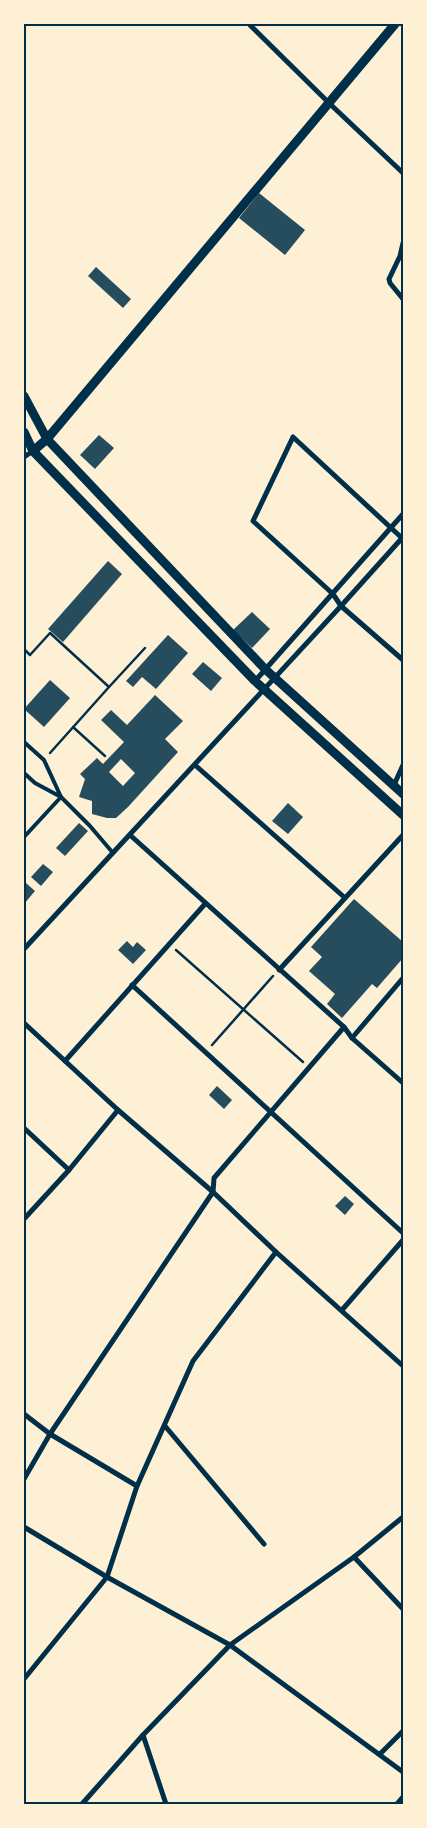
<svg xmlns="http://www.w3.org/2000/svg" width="427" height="1828" font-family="'Open Sans',sans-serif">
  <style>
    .building { fill: #264d5e; fill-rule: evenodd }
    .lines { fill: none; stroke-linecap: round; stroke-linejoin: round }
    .path { stroke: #003049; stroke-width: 2.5 }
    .service { stroke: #003049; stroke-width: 4 }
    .minor { stroke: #003049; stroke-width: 5 }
    .tertiary { stroke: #003049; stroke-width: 9 }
    .neatline { fill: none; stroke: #003049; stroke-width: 2 }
  </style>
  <rect width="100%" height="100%" fill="#fdf0d5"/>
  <!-- building -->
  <g class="building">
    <polygon points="259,193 305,230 285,255 239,218"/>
    <polygon points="96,267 131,299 123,308 88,276"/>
    <polygon points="99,435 114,448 95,469 80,455"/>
    <polygon points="108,561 122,574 63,642 48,629"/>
    <polygon points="252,612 270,629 252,648 233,630"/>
    <polygon points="168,635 188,653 156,689 142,677 133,687 126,681"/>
    <polygon points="203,662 222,678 211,691 192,674"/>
    <polygon points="50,680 70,698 44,727 24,709"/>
    <path d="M 155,695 L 183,721 L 165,739 L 178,752 L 128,807 L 116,818 L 107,818 L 92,814 L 92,801 L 79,797 L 85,779 L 80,774 L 97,758 L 103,764 L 124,742 L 101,720 L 111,710 L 127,725 ZM 121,759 L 135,773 L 123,786 L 109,772 Z"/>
    <polygon points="288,803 303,817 288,834 272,821"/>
    <polygon points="79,823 88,831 65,856 56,848"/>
    <polygon points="43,864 53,872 41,886 31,877"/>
    <polygon points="26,883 35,891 24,904 24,886"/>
    <polygon points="354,899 403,942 403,958 377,988 372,984 342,1018 327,1004 335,994 309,971 322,957 311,947"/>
    <polygon points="127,941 133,947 137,942 146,950 133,964 118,950"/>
    <polygon points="217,1086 232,1100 224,1109 209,1095"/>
    <polygon points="345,1196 354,1204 345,1215 335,1206"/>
  </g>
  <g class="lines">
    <!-- path -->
    <g class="path">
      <polyline points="24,649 30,655 50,633 109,687 50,753"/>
      <polyline points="109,687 145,648"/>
      <polyline points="73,727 105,756"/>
      <polyline points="176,950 303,1062"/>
      <polyline points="212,1045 273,976"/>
    </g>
    <!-- service -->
    <g class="service">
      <polyline points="24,742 44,760 61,797 35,783 24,773"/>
      <polyline points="24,837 61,797 90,826 113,853"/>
    </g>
    <!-- minor -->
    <g class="minor">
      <polyline points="249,24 329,103 403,173"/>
      <polyline points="403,243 400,256 389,279 390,283 403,299"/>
      <polyline points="24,457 33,451"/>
      <polyline points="403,539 293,437 253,521 333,594 341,606 403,660"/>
      <polyline points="255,681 403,514"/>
      <polyline points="195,765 344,897"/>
      <polyline points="394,785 403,765"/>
      <polyline points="130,835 344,1027 352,1038 403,1083"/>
      <polyline points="24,949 341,606 403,537"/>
      <polyline points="279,970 403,835"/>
      <polyline points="132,985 403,1233"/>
      <polyline points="24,1023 118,1110 213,1192 276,1252 403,1366"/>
      <polyline points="352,1038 403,978"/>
      <polyline points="65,1061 205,904"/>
      <polyline points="24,1128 69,1170"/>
      <polyline points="24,1219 69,1170 118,1110"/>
      <polyline points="342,1310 403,1240"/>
      <polyline points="24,1414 50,1434 213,1192 214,1178 344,1027"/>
      <polyline points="165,1426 264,1544"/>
      <polyline points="24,1479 50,1434 137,1486"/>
      <polyline points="24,1527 107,1577 230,1645 403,1772"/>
      <polyline points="354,1557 403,1609"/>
      <polyline points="24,1679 107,1577 137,1486 193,1361 276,1252"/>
      <polyline points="143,1735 166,1804"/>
      <polyline points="380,1754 403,1731"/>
      <polyline points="82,1804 143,1735 230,1645 354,1557 403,1517"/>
      <polyline points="397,1804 403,1797"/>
    </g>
    <!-- tertiary -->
    <g class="tertiary">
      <polyline points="24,396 47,439 265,669 403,794"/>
      <polyline points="24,432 33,451 255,681 403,815"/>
      <polyline points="33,451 47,439 395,24"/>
    </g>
  </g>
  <!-- border -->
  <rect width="427" height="1828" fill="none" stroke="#fdf0d5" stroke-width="50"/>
  <rect x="25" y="25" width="377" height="1778" class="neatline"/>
</svg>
